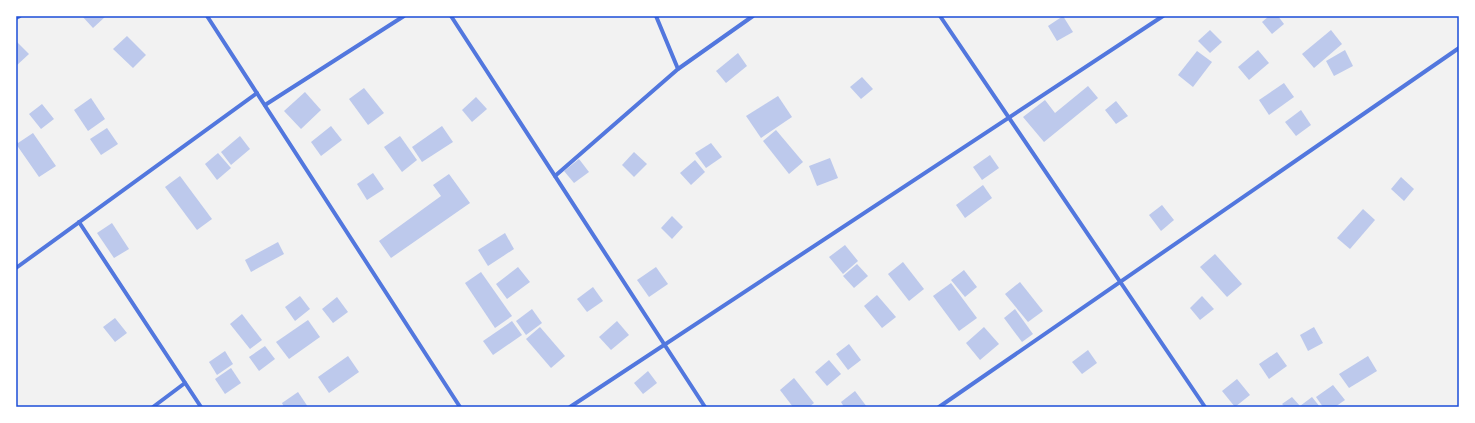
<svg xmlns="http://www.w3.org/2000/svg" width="1475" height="423" font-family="'IBM Plex Sans',sans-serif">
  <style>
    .building { fill: #bdc9ec }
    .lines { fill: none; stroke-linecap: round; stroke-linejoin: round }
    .minor { stroke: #5277de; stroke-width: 4 }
    .neatline { fill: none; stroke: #1d4ed8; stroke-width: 1.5 }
  </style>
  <rect width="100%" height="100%" fill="#f2f2f2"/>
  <!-- building -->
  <g class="building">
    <polygon points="82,16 106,16 93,28"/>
    <polygon points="1063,16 1073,32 1057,41 1048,26"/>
    <polygon points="1269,16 1278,16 1284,24 1272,34 1262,22"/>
    <polygon points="1210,30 1222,42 1210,53 1198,41"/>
    <polygon points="1331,30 1342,44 1314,68 1302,54"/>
    <polygon points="127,36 146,55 133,68 113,49"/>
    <polygon points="17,42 29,54 16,66 16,43"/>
    <polygon points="1258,50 1269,63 1249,80 1238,67"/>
    <polygon points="1345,50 1353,66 1334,76 1326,61"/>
    <polygon points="1197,51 1212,62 1193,87 1178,75"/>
    <polygon points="738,53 747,66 726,83 716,71"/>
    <polygon points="862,77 873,89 861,99 850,87"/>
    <polygon points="1284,83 1294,97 1269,115 1259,100"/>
    <polygon points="1088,86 1098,98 1044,142 1023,117 1045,100 1055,113"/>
    <polygon points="364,88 384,113 368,125 349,99"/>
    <polygon points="305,92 321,110 301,129 284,111"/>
    <polygon points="778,96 792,117 761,138 746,116"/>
    <polygon points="476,97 487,109 472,122 462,110"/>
    <polygon points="91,98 105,119 88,131 74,110"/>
    <polygon points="1116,101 1128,116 1116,124 1105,110"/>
    <polygon points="42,104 54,119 41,129 29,114"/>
    <polygon points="1301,110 1311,125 1296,136 1285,122"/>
    <polygon points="331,126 342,140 321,156 311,142"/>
    <polygon points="442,126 453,142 422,162 412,147"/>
    <polygon points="107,128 118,144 101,155 90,139"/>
    <polygon points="776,130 803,162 789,174 763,141"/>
    <polygon points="33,133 56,166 39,177 16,144 16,140 18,143"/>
    <polygon points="240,136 250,149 231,165 221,152"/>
    <polygon points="400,136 417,160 402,172 384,147"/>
    <polygon points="711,143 722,157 706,168 695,153"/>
    <polygon points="634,152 647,164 634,177 622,165"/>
    <polygon points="218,153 231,168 217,180 205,164"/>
    <polygon points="990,155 999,168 982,180 973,167"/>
    <polygon points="830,158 838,178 817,186 809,166"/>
    <polygon points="579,159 589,172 574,183 564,171"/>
    <polygon points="695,160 705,172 691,185 680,173"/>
    <polygon points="373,173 384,189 367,200 357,184"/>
    <polygon points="449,174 470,203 391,258 379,241 441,196 433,185"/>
    <polygon points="180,176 212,219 197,230 165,187"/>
    <polygon points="1401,177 1414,189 1404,201 1391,189"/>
    <polygon points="983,185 992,198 965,218 956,205"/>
    <polygon points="1162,205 1174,220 1161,231 1149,215"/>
    <polygon points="1363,209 1375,220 1350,249 1337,238"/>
    <polygon points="672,216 683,227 672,239 661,228"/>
    <polygon points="112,223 129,249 114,258 97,233"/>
    <polygon points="505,233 514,249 488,266 478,250"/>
    <polygon points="278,242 284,254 251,272 245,260"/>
    <polygon points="845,245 858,261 843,274 829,257"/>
    <polygon points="1215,254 1242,284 1227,297 1200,267"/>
    <polygon points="903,262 924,289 909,301 888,274"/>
    <polygon points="857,264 868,276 854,288 843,276"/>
    <polygon points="518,267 530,282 507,299 496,284"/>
    <polygon points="656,267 668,284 649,297 637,280"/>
    <polygon points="964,270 977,287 965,297 951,280"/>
    <polygon points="481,272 512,316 495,328 465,283"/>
    <polygon points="1020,282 1043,311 1028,322 1005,294"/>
    <polygon points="951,283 977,318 959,331 933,296"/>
    <polygon points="593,287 603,301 587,312 577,299"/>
    <polygon points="877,295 896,317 882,328 864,306"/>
    <polygon points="300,296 310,309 295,321 285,307"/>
    <polygon points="1202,296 1214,309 1200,320 1190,308"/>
    <polygon points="337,297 348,312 333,323 322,309"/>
    <polygon points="532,309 542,323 526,335 516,321"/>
    <polygon points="1015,309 1033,334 1022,342 1004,318"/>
    <polygon points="242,314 262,340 250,349 230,324"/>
    <polygon points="115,318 127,333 115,342 103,327"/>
    <polygon points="308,320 320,337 289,359 276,342"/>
    <polygon points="512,321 522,335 493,355 483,341"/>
    <polygon points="617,321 629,335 611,350 599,337"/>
    <polygon points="540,327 565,356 551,368 526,339"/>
    <polygon points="984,327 999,344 980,360 966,343"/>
    <polygon points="1314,327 1323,343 1308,351 1300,335"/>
    <polygon points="849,344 861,360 848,370 836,354"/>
    <polygon points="265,346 275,359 259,371 249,357"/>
    <polygon points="1088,350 1097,363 1082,374 1072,362"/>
    <polygon points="225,351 233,364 217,375 209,362"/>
    <polygon points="1277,352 1287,366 1269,379 1259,364"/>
    <polygon points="348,356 359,372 329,393 318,377"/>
    <polygon points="1368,356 1377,371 1349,388 1339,374"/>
    <polygon points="829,360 841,374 827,386 815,372"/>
    <polygon points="231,368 241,383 225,394 215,379"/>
    <polygon points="648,371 657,383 643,394 634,383"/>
    <polygon points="794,378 814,403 809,407 793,407 780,390"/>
    <polygon points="1237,379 1250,395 1235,407 1222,391"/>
    <polygon points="1333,385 1345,400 1335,407 1323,407 1316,397"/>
    <polygon points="855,391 867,407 844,407 841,402"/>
    <polygon points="298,392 308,407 284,407 282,403"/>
    <polygon points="1292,397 1300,406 1312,397 1320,407 1285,407 1282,404"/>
  </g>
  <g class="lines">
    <!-- minor -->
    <g class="minor">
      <polyline points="207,16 460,407"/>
      <polyline points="451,16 705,407"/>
      <polyline points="656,16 678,69"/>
      <polyline points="940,16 1205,407"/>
      <polyline points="16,18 20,16"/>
      <polyline points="265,105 404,16"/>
      <polyline points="555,176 678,69 753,16"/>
      <polyline points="79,222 201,407"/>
      <polyline points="16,268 257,93"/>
      <polyline points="153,407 185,383"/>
      <polyline points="570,407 1163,16"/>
      <polyline points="939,407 1459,48"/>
    </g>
  </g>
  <!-- border -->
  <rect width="1475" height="423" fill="none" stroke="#ffffff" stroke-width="34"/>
  <rect x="17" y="17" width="1441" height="389" class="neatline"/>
</svg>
